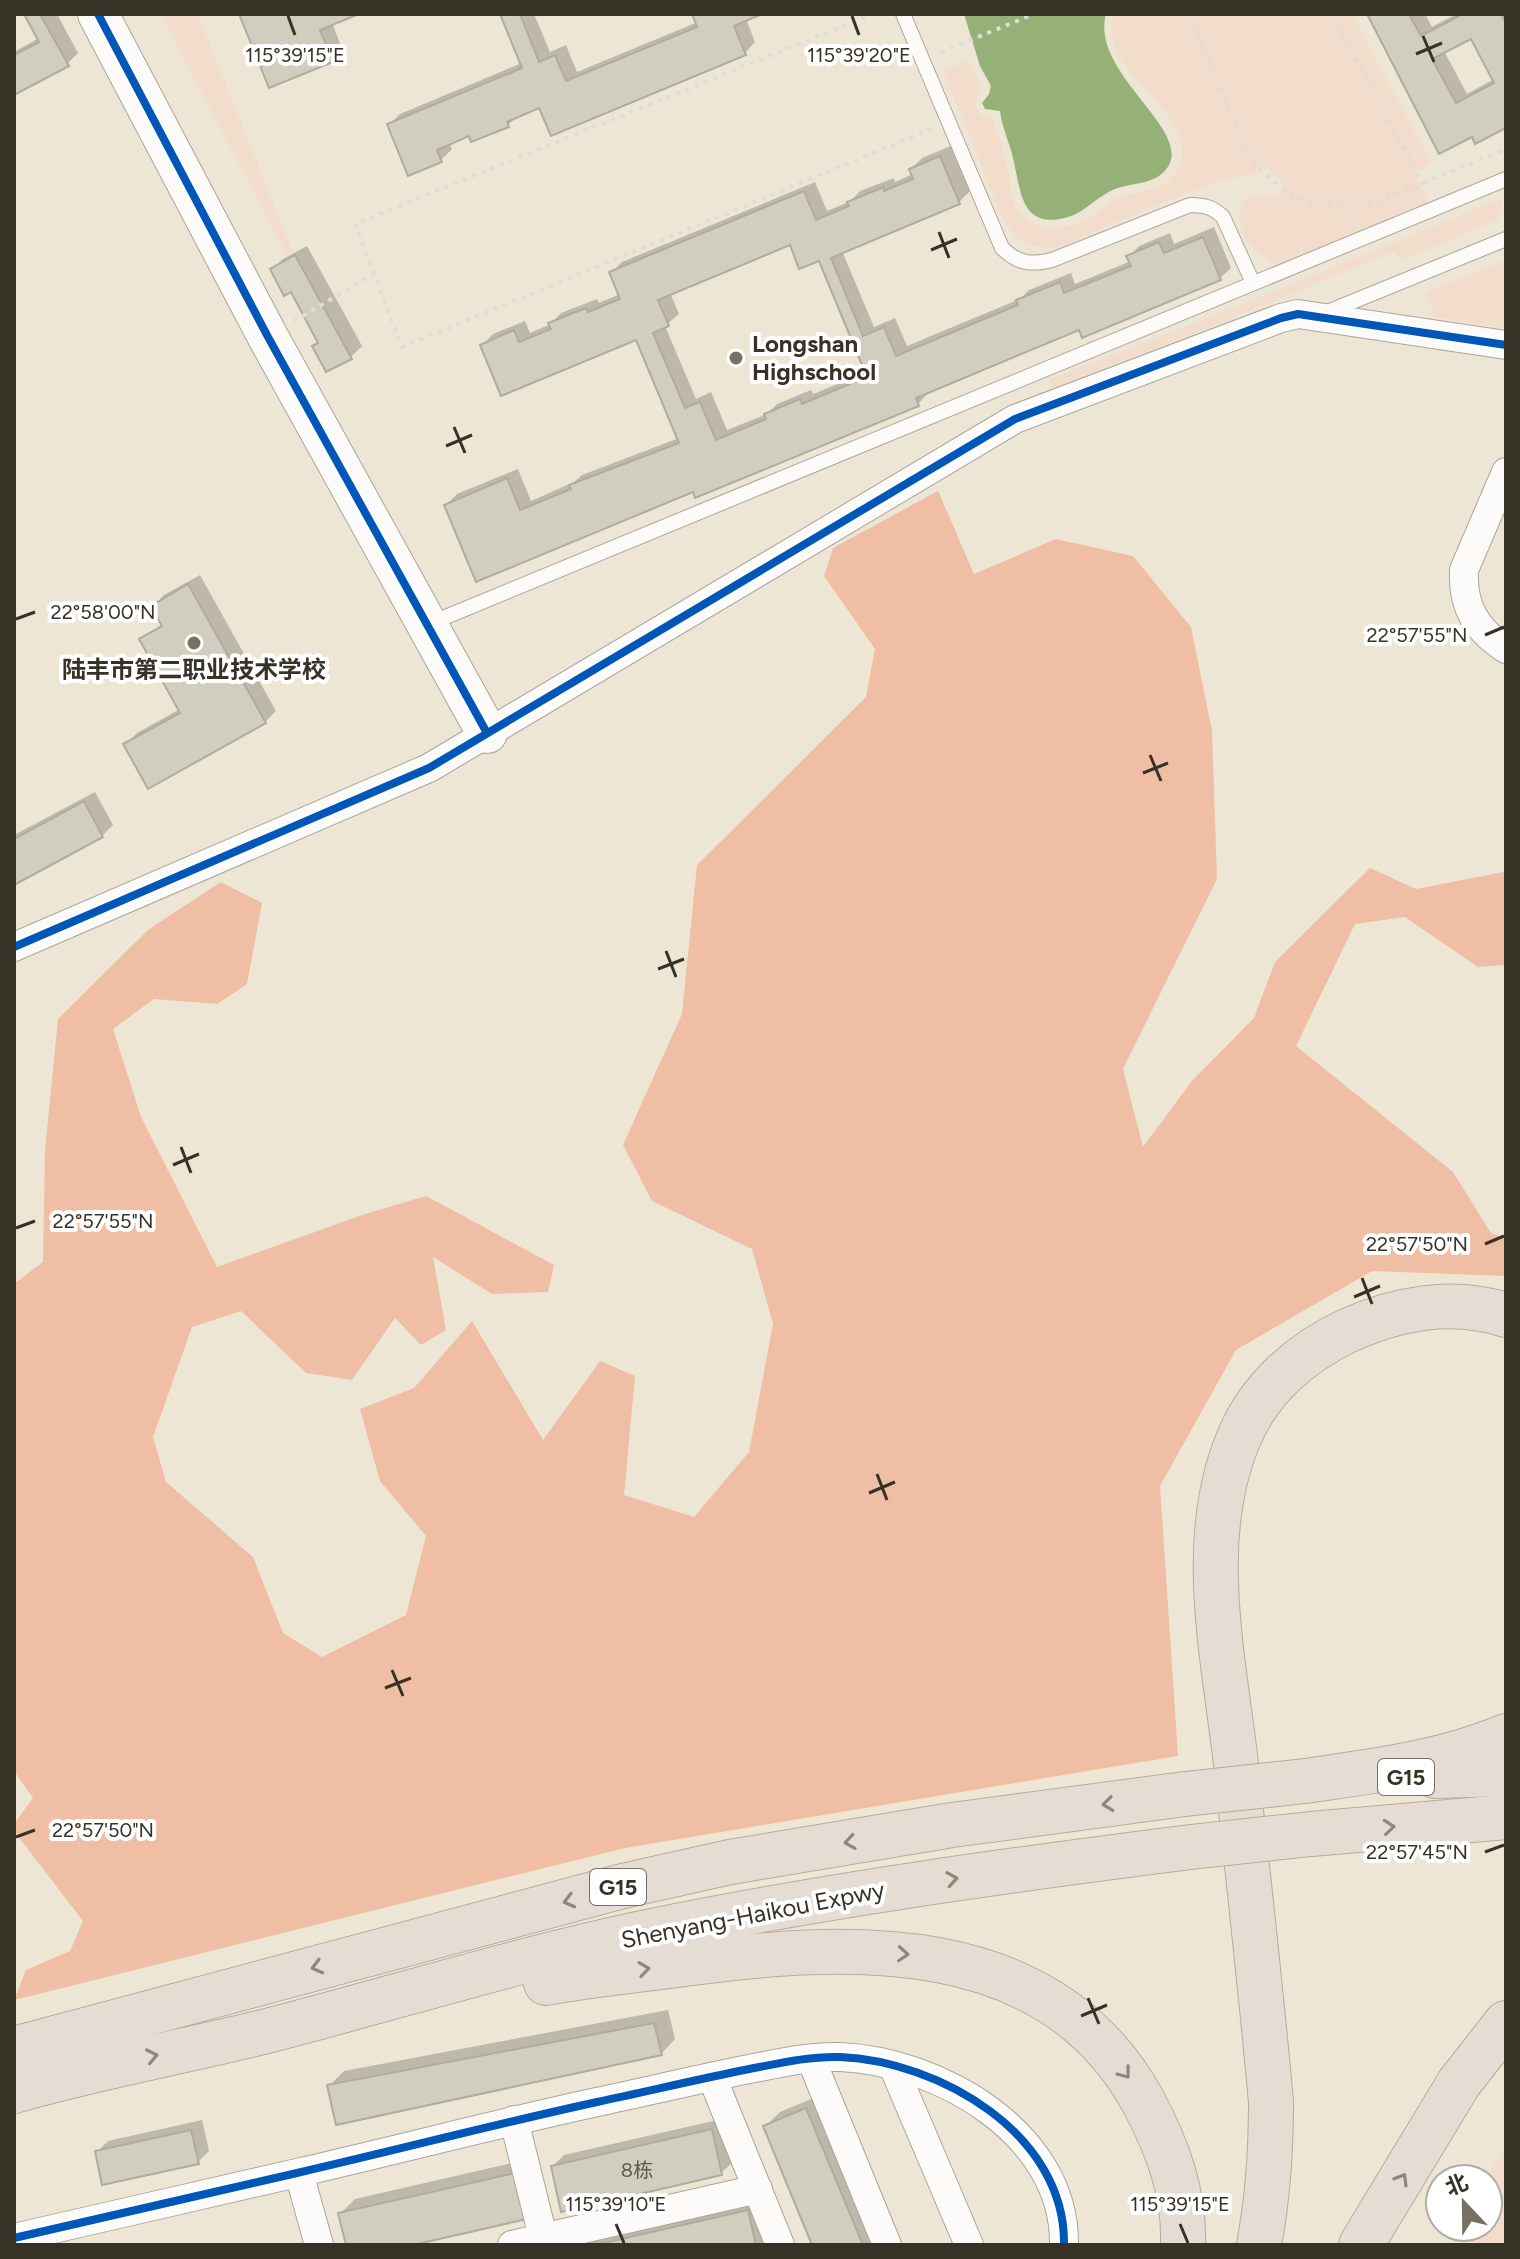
<svg xmlns="http://www.w3.org/2000/svg" width="1520" height="2259" font-family="Figtree,'Noto Sans SC',sans-serif">
  <style>
    .green { fill: #f2dccc }
    .forest { fill: #f0bea4 }
    .water { fill: #96b177 }
    .shadow { fill: #0003; fill-rule: evenodd }
    .building { fill: #d1cec0; stroke: #afac9f; stroke-width: 2; fill-rule: evenodd }
    .lines { fill: none; stroke-linecap: round; stroke-linejoin: round }
    .lane-casing { stroke: #aba699; stroke-width: 16 }
    .street-casing { stroke: #aba699; stroke-width: 30 }
    .secondary-casing { stroke: #aba699; stroke-width: 42 }
    .highway-casing { stroke: #b7ac9c; stroke-width: 46 }
    .path { stroke: #dfddd8; stroke-width: 4; stroke-dasharray: 4 6; stroke-linecap: butt }
    .lane { stroke: #fcfbf9; stroke-width: 14 }
    .street { stroke: #fcfbf9; stroke-width: 28 }
    .secondary { stroke: #fcfbf9; stroke-width: 40 }
    .highway { stroke: #e5ddd3; stroke-width: 44 }
    .highway-bridge-casing { stroke: #b7ac9c; stroke-width: 46; stroke-linecap: butt }
    .highway-bridge { stroke: #e5ddd3; stroke-width: 44 }
    .cycleway-casing { stroke: #fff; stroke-width: 13 }
    .cycleway { stroke: #0057b8; stroke-width: 8 }
    .oneway { stroke: #8e887c }
    .ticks { fill: none; stroke: #373226; stroke-width: 3 }
    .poi-dot { fill: #777163; stroke: #fff; stroke-width: 3 }
    .labels { text-anchor: middle; stroke-width: 8; stroke-linejoin: round; paint-order: stroke }
    .number-label { font-size: 20px; fill: #5f5a4e }
    .shield { fill: #fff; stroke: #737067; stroke-width: 2 }
    .shield-label { font-size: 22px; font-weight: bold; fill: #373226 }
    .poi-label { font-size: 24px; font-weight: bold; fill: #373226; stroke: #fff; text-anchor: start }
    .street-label { font-size: 24px; fill: #373226; stroke: #fff }
    .ticks-label { font-size: 20px; text-anchor: middle; fill: #373226; stroke: #fff; stroke-width: 8; stroke-linejoin: round; paint-order: stroke }
  </style>
  <rect width="100%" height="100%" fill="#ede6d5"/>
  <!-- green -->
  <g class="green">
    <polygon points="160,14 198,14 293,252 287,255"/>
    <path d="M 1113,14 L 1352,14 L 1432,164 L 1413,173 L 1429,203 L 1281,265 C 1254,261 1223,219 1249,195 L 1278,195 L 1285,186 L 1264,164 L 1253,174 L 1217,181 L 1057,247 C 1030,250 1017,242 1003,220 L 943,71 L 969,60 L 982,92 L 974,102 L 980,115 L 991,116 C 997,133 1005,151 1008,169 C 1012,187 1009,206 1025,219 C 1044,235 1076,227 1094,214 C 1103,208 1109,200 1120,197 C 1143,190 1170,191 1180,163 C 1198,111 1096,74 1113,14 Z"/>
    <polygon points="1500,199 1502,209 1497,220 1400,261 1395,251 1218,324 1052,388 1048,380 1248,302"/>
    <polygon points="1506,260 1506,328 1435,317 1425,292"/>
    <polygon points="1506,2144 1506,2245 1453,2245 1462,2227 1488,2227 1488,2179 1486,2179"/>
  </g>
  <!-- forest -->
  <polygon class="forest" points="938,491 974,574 1056,539 1133,556 1191,627 1212,731 1217,879 1123,1069 1143,1147 1192,1081 1254,1018 1275,962 1370,868 1416,889 1504,872 1506,965 1478,967 1405,917 1355,924 1296,1046 1453,1172 1491,1233 1506,1239 1506,1276 1372,1271 1236,1350 1160,1486 1178,1756 625,1848 14,2000 26,1970 70,1951 83,1921 14,1831 14,1824 33,1798 14,1771 14,1284 43,1262 45,1150 58,1019 149,929 221,882 262,903 247,984 217,1004 154,999 113,1029 141,1117 217,1267 365,1214 426,1196 554,1265 548,1292 492,1294 433,1257 446,1330 421,1345 395,1318 352,1380 306,1373 241,1311 192,1327 153,1437 166,1482 253,1557 283,1633 322,1657 406,1615 426,1536 380,1481 360,1409 414,1388 472,1321 543,1440 600,1361 635,1376 624,1495 694,1517 749,1452 773,1324 752,1249 652,1201 623,1145 682,1014 697,865 866,697 875,649 824,576 833,548"/>
  <!-- water -->
  <path class="water" d="M 964,14 L 1106,14 C 1090,72 1189,127 1169,165 C 1158,185 1134,182 1115,189 C 1097,196 1086,212 1068,217 C 1020,231 1021,190 1013,158 C 1009,141 1002,128 1000,111 L 985,109 L 982,103 L 989,94 L 991,86 L 980,66 Z"/>
  <!-- shadow -->
  <g class="shadow">
    <polygon points="26,14 57,14 78,53 67,64 14,93 14,52 39,38"/>
    <polygon points="241,14 354,14 332,23 342,49 332,60"/>
    <polygon points="502,14 534,14 550,52 566,45 577,72 698,22 694,14 757,14 746,19 755,42 745,53 540,106 518,115 508,125 470,134 449,143 452,149 441,160 389,125 400,114 522,63"/>
    <path d="M 1369,14 L 1425,14 L 1432,27 L 1456,14 L 1506,14 L 1506,125 L 1476,141 ZM 1471,36 L 1494,79 L 1467,94 L 1444,51 Z"/>
    <path d="M 951,146 L 970,191 L 959,202 L 842,251 L 874,327 L 895,318 L 907,346 L 1020,299 L 1029,290 L 1071,273 L 1075,284 L 1131,261 L 1129,257 L 1139,246 L 1170,233 L 1174,244 L 1214,227 L 1231,268 L 1220,278 L 1080,328 L 927,391 L 928,393 L 918,404 L 694,490 L 477,580 L 446,505 L 457,494 L 518,469 L 531,501 L 574,482 L 582,475 L 679,438 L 637,337 L 482,345 L 493,334 L 525,321 L 530,333 L 551,324 L 561,313 L 597,299 L 599,303 L 620,294 L 611,273 L 622,262 L 815,182 L 827,211 L 851,201 L 860,191 L 894,178 L 895,182 L 913,174 L 911,169 L 922,158 ZM 791,243 L 820,258 L 867,372 L 813,394 L 811,390 L 777,404 L 767,414 L 727,430 L 711,392 L 696,399 L 665,326 L 679,314 L 670,293 Z"/>
    <polygon points="307,246 362,346 351,357 327,370 320,342 292,289 272,269 283,259"/>
    <polygon points="200,575 276,711 265,722 126,744 137,733 180,709 142,640 163,623 153,606 164,595"/>
    <polygon points="95,792 113,825 102,836 14,883 14,835"/>
    <polygon points="668,2010 675,2039 661,2054 329,2086 344,2071"/>
    <polygon points="821,2095 883,2245 814,2245 765,2127 780,2112"/>
    <polygon points="722,2119 732,2163 721,2173 553,2166 564,2155"/>
    <polygon points="202,2120 209,2151 198,2162 97,2152 108,2141"/>
    <polygon points="530,2159 540,2203 404,2245 348,2245 341,2213 355,2199"/>
    <polygon points="762,2197 767,2245 577,2245 585,2237"/>
  </g>
  <!-- building -->
  <g class="building">
    <polygon points="24,14 40,14 69,66 14,95 14,55 39,42"/>
    <polygon points="239,14 359,14 320,30 333,62 269,88"/>
    <polygon points="500,14 520,14 539,62 555,55 566,81 697,27 692,14 762,14 734,26 746,55 551,136 539,108 507,122 509,127 471,142 469,136 437,150 442,162 408,176 387,124 522,68"/>
    <path d="M 1367,14 L 1409,14 L 1421,36 L 1459,16 L 1458,14 L 1501,14 L 1506,23 L 1506,128 L 1475,144 L 1472,137 L 1439,154 ZM 1471,39 L 1494,83 L 1456,103 L 1432,59 Z"/>
    <path d="M 940,156 L 960,204 L 831,258 L 863,336 L 884,327 L 896,356 L 1018,305 L 1016,300 L 1060,282 L 1064,293 L 1131,266 L 1126,256 L 1159,242 L 1164,253 L 1203,237 L 1221,280 L 1082,338 L 1079,330 L 916,398 L 919,406 L 695,498 L 693,492 L 476,582 L 444,505 L 507,478 L 520,510 L 571,489 L 569,485 L 679,443 L 636,340 L 501,396 L 480,345 L 514,330 L 519,342 L 551,329 L 548,323 L 586,308 L 588,312 L 620,299 L 609,272 L 804,191 L 816,220 L 849,206 L 847,202 L 884,187 L 884,191 L 913,179 L 909,169 ZM 790,245 L 799,269 L 819,261 L 867,377 L 802,404 L 800,399 L 764,414 L 766,419 L 716,440 L 700,402 L 685,408 L 653,333 L 669,326 L 658,300 Z"/>
    <polygon points="295,255 352,359 326,372 312,346 318,343 291,292 284,296 270,269"/>
    <polygon points="188,584 266,723 148,789 123,744 180,713 139,639 162,626 151,606"/>
    <polygon points="84,801 103,837 14,885 14,839"/>
    <polygon points="654,2023 662,2055 336,2125 327,2085"/>
    <polygon points="806,2108 863,2245 812,2245 763,2126"/>
    <polygon points="712,2129 722,2175 561,2212 551,2166"/>
    <polygon points="191,2130 199,2164 102,2185 95,2151"/>
    <polygon points="516,2173 527,2219 413,2245 346,2245 338,2213"/>
    <polygon points="748,2210 756,2245 595,2245"/>
  </g>
  <g class="lines">
    <!-- lane casing -->
    <g class="lane-casing">
      <g id="lane">
        <path d="M 903,14 L 1002,248 C 1018,264 1032,265 1052,260 L 1190,205 C 1204,205 1213,207 1223,217 L 1253,283"/>
        <polyline points="1325,313 1506,239"/>
        <polyline points="431,623 1506,179"/>
      </g>
    </g>
    <!-- street casing -->
    <g class="street-casing">
      <g id="street">
        <path d="M 1506,472 L 1464,570 C 1462,606 1476,630 1506,649"/>
        <polyline points="14,947 429,768 1015,419 1281,318 1298,314 1506,345"/>
        <polyline points="811,2059 887,2245"/>
        <polyline points="893,2066 969,2245"/>
        <polyline points="712,2077 780,2245"/>
        <polyline points="514,2120 545,2245"/>
        <polyline points="299,2173 319,2245"/>
        <path d="M 14,2238 C 108,2216 203,2195 297,2173 C 397,2150 496,2124 597,2102 C 644,2092 691,2081 739,2071 C 772,2065 806,2056 840,2057 C 939,2061 1066,2134 1064,2245"/>
        <polyline points="512,2245 758,2189"/>
      </g>
    </g>
    <!-- secondary casing -->
    <g class="secondary-casing">
      <polyline id="secondary" points="98,14 268,337 487,733"/>
    </g>
    <!-- highway casing -->
    <g class="highway-casing">
      <g id="highway">
        <polyline points="1435,1776 1506,1774"/>
        <path d="M 1305,1781 C 1374,1771 1442,1763 1506,1736"/>
        <polyline points="1311,1834 1506,1817"/>
        <path d="M 546,1983 C 589,1975 633,1971 677,1965 C 845,1942 1048,1929 1143,2101 C 1167,2146 1185,2193 1183,2245"/>
        <polyline points="14,2049 623,1886 730,1862 952,1825 1185,1794"/>
        <path d="M 14,2091 C 97,2067 183,2052 267,2031 C 394,1998 519,1959 647,1932 C 827,1895 1009,1870 1191,1847"/>
        <path d="M 1259,2245 C 1268,2197 1271,2151 1271,2102 C 1261,1989 1248,1877 1236,1764 C 1224,1659 1196,1541 1238,1440 C 1258,1390 1300,1353 1347,1331 C 1397,1308 1453,1298 1506,1315"/>
        <polyline points="1361,2245 1459,2083 1506,2023"/>
      </g>
    </g>
    <!-- path -->
    <g class="path">
      <path d="M 1189,14 L 1247,152 C 1275,194 1317,212 1366,207 L 1506,149"/>
      <polyline points="1332,14 1423,185"/>
      <polyline points="941,52 1034,14"/>
      <polyline points="374,274 355,224 873,14"/>
      <polyline points="294,321 374,274 402,347 929,130 928,128"/>
    </g>
    <!-- lane -->
    <use href="#lane" class="lane"/>
    <!-- street -->
    <use href="#street" class="street"/>
    <!-- secondary -->
    <use href="#secondary" class="secondary"/>
    <!-- highway -->
    <use href="#highway" class="highway"/>
    <!-- highway-bridge casing -->
    <g class="highway-bridge-casing">
      <g id="highway-bridge">
        <polyline points="1185,1794 1305,1781"/>
        <polyline points="1191,1847 1311,1834"/>
      </g>
    </g>
    <!-- highway-bridge -->
    <use href="#highway-bridge" class="highway-bridge"/>
    <!-- cycleway casing -->
    <g class="cycleway-casing">
      <g id="cycleway">
        <polyline points="98,14 268,337 487,733"/>
        <polyline points="14,947 429,768 1015,419 1281,318 1298,314 1506,345"/>
        <path d="M 14,2238 C 108,2216 203,2195 297,2173 C 397,2150 496,2124 597,2102 C 644,2092 691,2081 739,2071 C 772,2065 806,2056 840,2057 C 939,2061 1066,2134 1064,2245"/>
      </g>
    </g>
    <!-- cycleway -->
    <use href="#cycleway" class="cycleway"/>
  </g>
  <!-- one-way arrows -->
  <defs><path id="oneway-chevron" d="M-2-3.5L2.5 0L-2 3.5" fill="none" stroke-width="1.6" stroke-linecap="round" stroke-linejoin="round" transform="scale(2)"/></defs>
  <g class="oneway">
    <use href="#oneway-chevron" transform="translate(1108 1804) rotate(173)"/>
    <use href="#oneway-chevron" transform="translate(1389 1827) rotate(-5)"/>
    <use href="#oneway-chevron" transform="translate(850 1842) rotate(171)"/>
    <use href="#oneway-chevron" transform="translate(952 1879) rotate(-9)"/>
    <use href="#oneway-chevron" transform="translate(569 1901) rotate(165)"/>
    <use href="#oneway-chevron" transform="translate(903 1954) rotate(4)"/>
    <use href="#oneway-chevron" transform="translate(317 1967) rotate(165)"/>
    <use href="#oneway-chevron" transform="translate(644 1969) rotate(-8)"/>
    <use href="#oneway-chevron" transform="translate(152 2056) rotate(-12)"/>
    <use href="#oneway-chevron" transform="translate(1125 2073) rotate(52)"/>
    <use href="#oneway-chevron" transform="translate(1402 2179) rotate(-59)"/>
  </g>
  <!-- ticks -->
  <path class="ticks" d="M 288,16 L 295,35M 852,16 L 859,35M 1423,36 L 1434,62M 1416,54 L 1442,43M 939,232 L 949,258M 931,250 L 957,239M 454,427 L 465,453M 446,446 L 472,435M 16,619 L 35,612M 1485,635 L 1504,627M 1150,755 L 1161,781M 1143,773 L 1168,763M 666,951 L 676,977M 658,969 L 684,959M 181,1147 L 191,1173M 173,1165 L 199,1154M 16,1228 L 35,1221M 1485,1244 L 1504,1236M 1362,1278 L 1372,1304M 1354,1297 L 1380,1286M 877,1474 L 887,1500M 869,1493 L 895,1482M 392,1670 L 403,1696M 385,1688 L 411,1678M 16,1837 L 35,1830M 1485,1852 L 1504,1845M 1088,1998 L 1099,2024M 1081,2016 L 1107,2005M 616,2224 L 624,2243M 1180,2224 L 1188,2243"/>
  <!-- markers -->
  <g class="poi-dot">
    <circle cx="736" cy="358" r="8"/>
    <circle cx="194" cy="643" r="8"/>
  </g>
  <g class="labels">
    <!-- number labels -->
    <g class="number-label">
      <text x="637" y="2177">8栋</text>
    </g>
    <!-- shield labels -->
    <g class="shield">
      <rect x="1378" y="1759" width="56" height="36" rx="6"/>
      <rect x="590" y="1869" width="56" height="36" rx="6"/>
    </g>
    <g class="shield-label">
      <text x="1406" y="1785">G15</text>
      <text x="618" y="1895">G15</text>
    </g>
    <!-- poi labels -->
    <g class="poi-label">
      <text x="752" y="352">Longshan<tspan x="752" dy="28">Highschool</tspan></text>
      <text x="194" y="678" text-anchor="middle">陆丰市第二职业技术学校</text>
    </g>
    <!-- street labels -->
    <g class="street-label">
      <text transform="translate(753 1915) rotate(-11)" y="8">Shenyang-Haikou Expwy</text>
    </g>
  </g>
  <g class="ticks-label">
    <text x="295" y="62">115°39'15"E</text>
    <text x="859" y="62">115°39'20"E</text>
    <text x="103" y="619">22°58'00"N</text>
    <text x="1417" y="642">22°57'55"N</text>
    <text x="103" y="1228">22°57'55"N</text>
    <text x="1417" y="1251">22°57'50"N</text>
    <text x="103" y="1837">22°57'50"N</text>
    <text x="1417" y="1859">22°57'45"N</text>
    <text x="616" y="2211">115°39'10"E</text>
    <text x="1180" y="2211">115°39'15"E</text>
  </g>
  <!-- border -->
  <rect width="1520" height="2259" fill="none" stroke="#373226" stroke-width="32"/>
  <!-- north arrow -->
  <g transform="translate(1464 2203) rotate(338)"><circle r="38" fill="#ffffff" stroke="#afada8" stroke-width="2"/>
  <path d="M0-6L14 30L0 20L-14 30Z" fill="#777163"/>
  <text y="-12" font-size="22" font-weight="bold" text-anchor="middle" fill="#373226">北</text>
  </g>
</svg>
